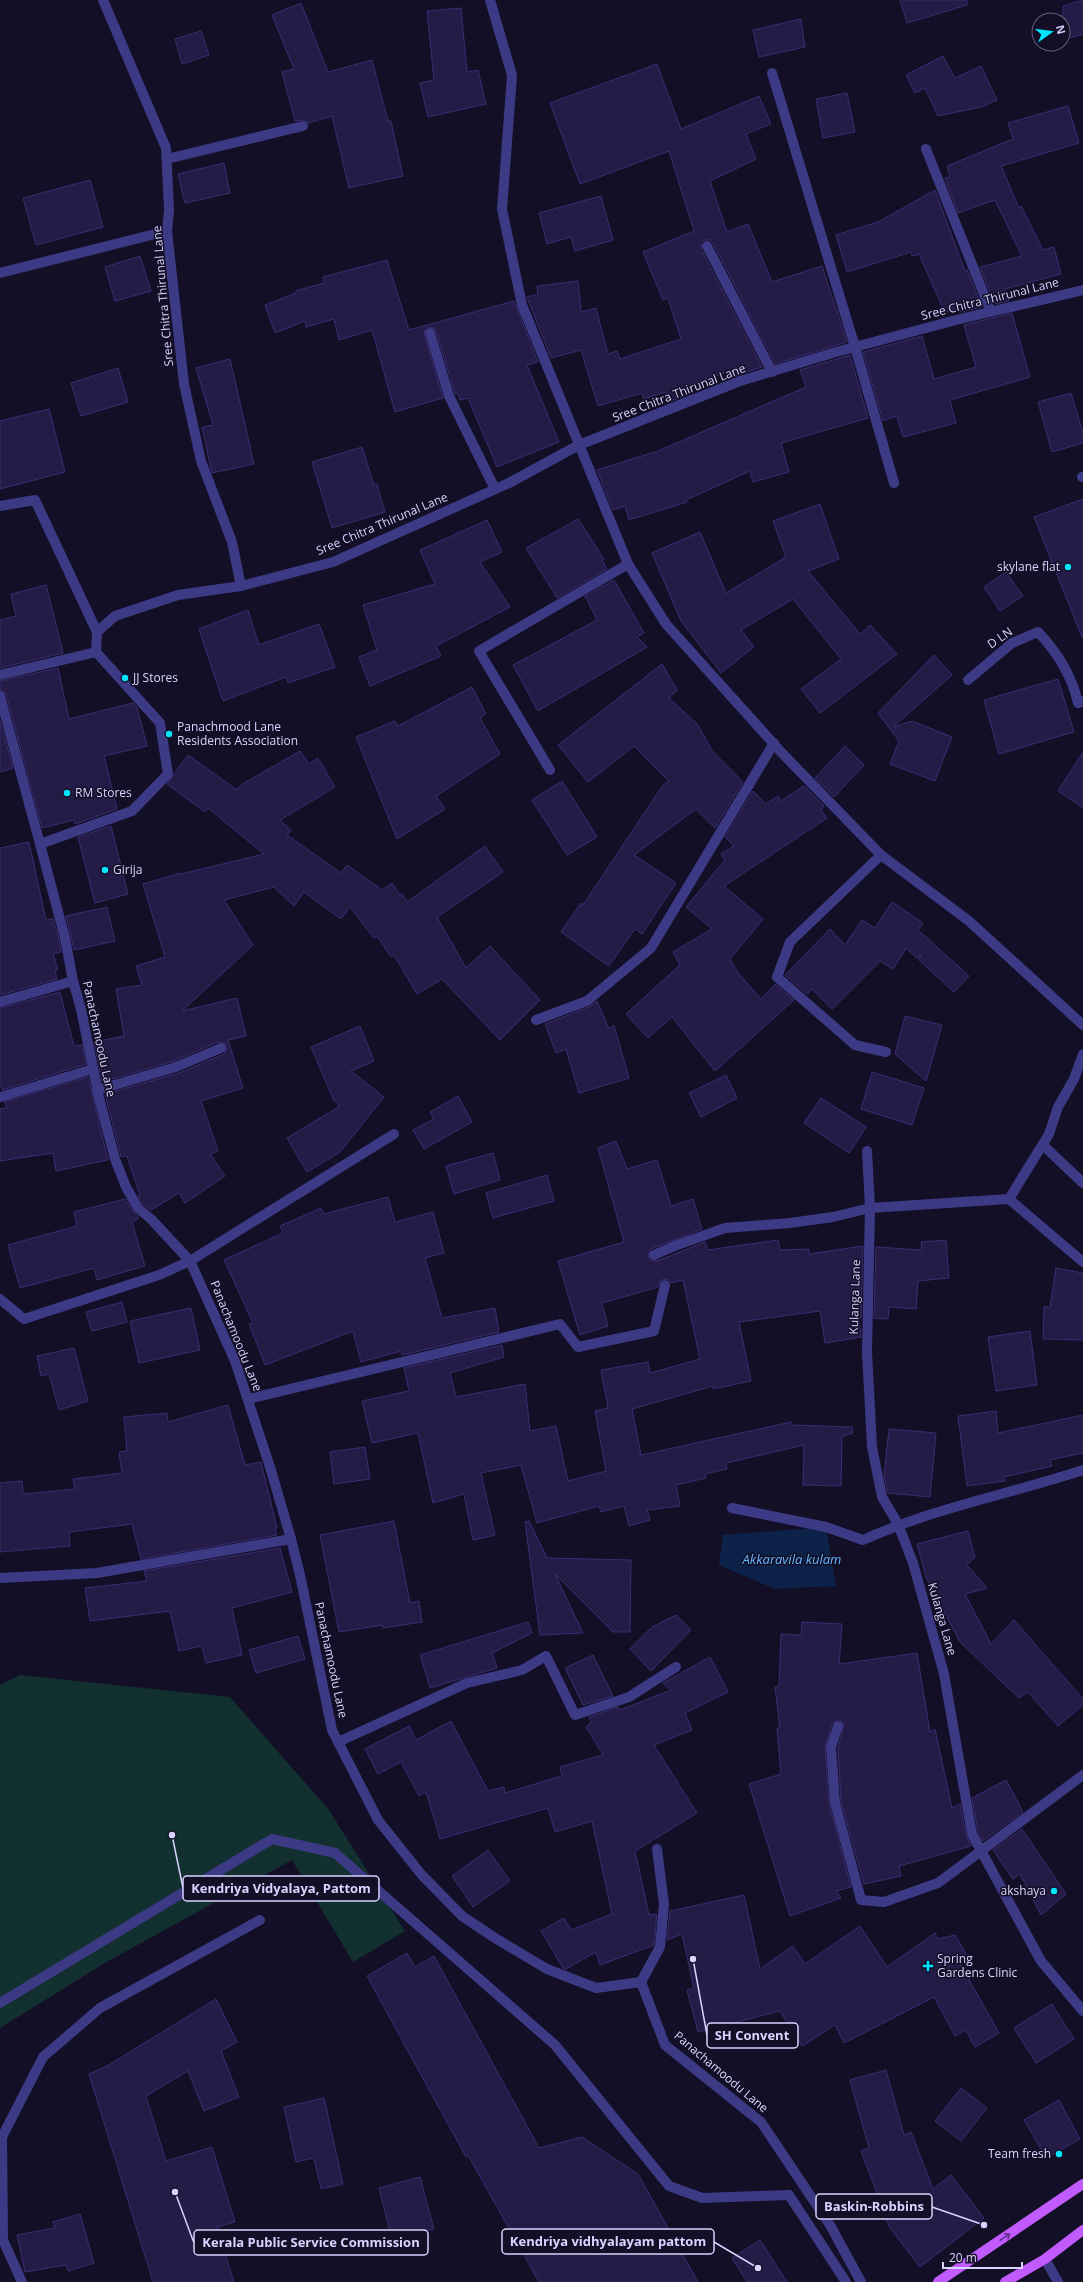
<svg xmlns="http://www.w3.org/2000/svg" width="1083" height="2282" font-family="'Open Sans',sans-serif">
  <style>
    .green { fill: #12302f }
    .water { fill: #0c2248 }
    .building { fill: #241b47; stroke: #3b2d73 }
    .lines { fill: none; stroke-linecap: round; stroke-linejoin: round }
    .minor { stroke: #3d3a85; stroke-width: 10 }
    .major { stroke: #c25bff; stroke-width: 10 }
    .oneway { stroke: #623188 }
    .poi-dot { fill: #00e5ff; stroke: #130f26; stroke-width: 1.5 }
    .labels { text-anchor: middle; stroke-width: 3; stroke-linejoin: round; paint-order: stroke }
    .street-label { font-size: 12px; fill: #d9d4ff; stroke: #130f26 }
    .poi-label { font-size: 12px; fill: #d9d4ff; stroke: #130f26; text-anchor: start }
    .water-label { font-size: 13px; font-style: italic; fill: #62b6ff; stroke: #130f26 }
    .leader { fill: none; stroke: #d9d4ff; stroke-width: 1.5 }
    .callout-dot { fill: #d9d4ff; stroke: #130f26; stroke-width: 1.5 }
    .callout { fill: #130f26; stroke: #d9d4ff; stroke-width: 1.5 }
    .callout-label { font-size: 13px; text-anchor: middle; font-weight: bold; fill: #d9d4ff }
  </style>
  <rect width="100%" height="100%" fill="#130f26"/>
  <!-- green -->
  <polygon class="green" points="20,1675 230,1697 329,1810 405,1931 353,1962 292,1860 103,1964 0,2028 0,1685"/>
  <!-- water -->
  <polygon class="water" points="826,1527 836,1586 775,1589 719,1565 723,1535"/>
  <!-- building -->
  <g class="building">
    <polygon points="900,0 967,0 967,5 907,23"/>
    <polygon points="1083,0 1083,34 1063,40 1063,6"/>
    <polygon points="301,3 328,72 372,60 388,121 391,121 403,176 349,188 332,116 308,123 304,120 295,121 282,72 294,69 272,15"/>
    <polygon points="461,8 467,72 478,70 486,104 428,117 420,83 434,80 427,11"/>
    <polygon points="801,19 805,47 759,57 753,30"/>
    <polygon points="201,31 209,55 182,64 175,39"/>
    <polygon points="943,56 955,78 981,66 997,100 981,107 938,116 925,88 915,93 906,75"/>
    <polygon points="657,64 681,129 759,96 771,124 746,134 756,159 710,181 727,232 748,224 772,282 822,266 847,342 775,364 713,243 710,240 704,240 701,243 701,249 762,367 729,378 728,372 688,385 691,394 668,402 665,392 644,399 642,393 598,406 581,350 551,358 527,297 538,294 537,286 578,281 581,312 596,308 608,354 617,351 620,359 681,339 668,298 663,300 643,252 694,231 669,151 580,184 550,103"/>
    <polygon points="847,93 855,132 823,138 816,99"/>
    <polygon points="1068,106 1079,143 1001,166 1019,208 1021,206 1043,250 1054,247 1061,274 1005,289 1009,301 995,304 980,267 1022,256 995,200 958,213 945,178 950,177 947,166 1013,139 1008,123"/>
    <polygon points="224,163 230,193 185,203 178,174"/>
    <polygon points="90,180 103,227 36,245 23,198"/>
    <polygon points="935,190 965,271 967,270 982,307 960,312 959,307 945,313 919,254 912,256 911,252 847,272 836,235 878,222"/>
    <polygon points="601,196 613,240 575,251 571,237 547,244 539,213"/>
    <polygon points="140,256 151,291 115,301 105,267"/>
    <polygon points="387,260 409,330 514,301 538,362 527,365 559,442 497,467 468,398 460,400 458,394 455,394 436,331 432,327 426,328 424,334 443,398 395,412 372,330 339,340 334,319 306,327 305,321 275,333 265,305 296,293 296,291 324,283 323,277"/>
    <polygon points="1012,313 1030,377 950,400 956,423 903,437 897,416 883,421 863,352 922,336 934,379 976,367 964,325"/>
    <polygon points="850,355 868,418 781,443 789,472 753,482 750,471 686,500 687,502 629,520 625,506 613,510 597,470 658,451 806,387 800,370"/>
    <polygon points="230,359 254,464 212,473 202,427 213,425 196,368"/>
    <polygon points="118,368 128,402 81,416 71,383"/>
    <polygon points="1071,393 1083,433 1083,443 1052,452 1038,402"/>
    <polygon points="49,409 65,472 0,489 0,421"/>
    <polygon points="362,447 374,485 377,484 385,512 332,528 312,462"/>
    <polygon points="1083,499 1083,637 1082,637 1034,517"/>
    <polygon points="820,504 839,559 808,571 860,634 870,625 897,654 820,713 801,689 841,659 793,599 741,630 754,647 721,673 681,621 652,553 700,532 726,593 786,557 773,521"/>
    <polygon points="578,519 604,559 602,560 607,569 557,598 526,548"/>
    <polygon points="487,520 502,552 480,562 510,607 436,646 441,656 370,686 359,657 377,650 363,605 435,584 420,550"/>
    <polygon points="1006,572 1023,596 1000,611 984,587"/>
    <polygon points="614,580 644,633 637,637 647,647 538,711 513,665 597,620 586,597 584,597"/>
    <polygon points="46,585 63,653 0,668 0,620 16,616 11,594"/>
    <polygon points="248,610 259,645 319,624 335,667 288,683 286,677 223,701 199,629"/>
    <polygon points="934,655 952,675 893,727 912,721 952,737 935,781 890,764 899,741 878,713"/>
    <polygon points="662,664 677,690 669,698 698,725 712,751 743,782 715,828 696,809 634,855 676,883 642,934 635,929 609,966 561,932 581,903 583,905 663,785 669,781 634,746 588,782 558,745"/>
    <polygon points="58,668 69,719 133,703 137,707 147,746 104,756 117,809 75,824 74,820 42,828 6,694 0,690 0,681"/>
    <polygon points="1058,679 1074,732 999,754 984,700"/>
    <polygon points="472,687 486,714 480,718 500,754 436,796 445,809 397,839 356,737 395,721 398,726"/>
    <polygon points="0,721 13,768 0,772"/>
    <polygon points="845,746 864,765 834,797 815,778"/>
    <polygon points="300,751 309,764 318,758 335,787 280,820 291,830 287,835 341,873 347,865 382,890 392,883 400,895 402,894 407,902 485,846 503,872 437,917 466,968 490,946 540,1000 500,1040 442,979 417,994 394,955 391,957 377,936 374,938 350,907 341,919 304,892 294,906 274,887 224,900 253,945 182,1011 237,998 246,1036 228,1040 243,1088 201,1101 218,1151 210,1154 225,1176 185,1203 179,1193 151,1210 143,1204 138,1196 140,1195 127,1156 121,1157 105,1094 179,1073 224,1054 227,1048 225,1043 218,1042 174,1061 102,1082 94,1042 124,1036 116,989 142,985 136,966 165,957 143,884 181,873 181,874 264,854 208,808 205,812 167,784 188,755 237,790 241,785"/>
    <polygon points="1083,752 1083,808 1058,791"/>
    <polygon points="562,781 597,837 567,855 532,800"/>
    <polygon points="804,786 824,806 821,810 827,818 724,886 763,919 730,959 738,973 761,999 775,984 794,1000 715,1071 672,1017 648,1038 626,1014 680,965 673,952 712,929 686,907 725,860 721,854 734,846 725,837 753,791 766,804 778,796 781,801"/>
    <polygon points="111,826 128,894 95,903 78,837"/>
    <polygon points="29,842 46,920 53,919 59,939 61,952 53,954 58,970 55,971 57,979 0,995 0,848"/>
    <polygon points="892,902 923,923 918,930 969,976 954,992 919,960 921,954 917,958 906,948 893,969 880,961 832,1009 812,989 807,994 785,975 830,929 845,945 862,920 875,928"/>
    <polygon points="107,907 115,941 74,950 66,916"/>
    <polygon points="60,992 74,1046 82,1045 86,1064 2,1090 0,1082 0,1008"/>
    <polygon points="597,1001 609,1029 614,1025 629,1078 579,1093 566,1049 556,1053 545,1024 589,1007"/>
    <polygon points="905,1016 942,1025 926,1081 895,1054"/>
    <polygon points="360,1026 374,1061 351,1071 384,1097 340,1152 307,1172 287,1138 340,1106 334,1101 311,1047"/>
    <polygon points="872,1072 924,1088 912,1125 861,1109"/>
    <polygon points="726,1075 737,1098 701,1117 689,1093"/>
    <polygon points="88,1077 108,1160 56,1171 53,1153 0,1161 0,1109 7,1108 5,1102"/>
    <polygon points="458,1096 472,1122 424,1149 413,1130 434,1119 430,1112"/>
    <polygon points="821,1098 866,1127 849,1153 804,1123"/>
    <polygon points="616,1141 627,1169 657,1160 671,1206 693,1199 702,1229 651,1249 648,1255 650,1260 657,1261 705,1242 708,1250 778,1240 780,1250 809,1249 809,1254 863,1246 861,1318 859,1318 861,1337 825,1343 820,1311 739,1322 751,1381 713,1389 713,1386 632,1409 641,1455 791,1422 791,1425 852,1427 853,1433 842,1436 841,1486 803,1485 804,1445 726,1463 727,1469 705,1474 706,1478 676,1485 680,1506 647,1510 650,1520 629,1526 624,1506 601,1512 599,1506 537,1523 521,1465 481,1473 495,1535 473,1540 464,1494 433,1503 418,1433 372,1443 362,1401 409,1391 404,1368 502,1345 504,1357 450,1373 456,1397 525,1384 530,1431 556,1426 568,1481 606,1471 595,1411 608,1408 601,1370 648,1362 650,1373 700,1359 683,1280 671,1283 669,1280 664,1279 660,1281 658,1287 602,1303 608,1326 580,1335 558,1261 624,1242 598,1148"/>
    <polygon points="493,1153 500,1180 454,1194 446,1166"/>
    <polygon points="547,1175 554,1201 493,1218 486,1193"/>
    <polygon points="388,1197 395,1222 433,1212 444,1253 425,1258 442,1318 495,1308 499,1332 402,1355 401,1351 361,1362 353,1331 265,1365 249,1324 253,1323 224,1260 283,1233 280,1226 321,1208 324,1214"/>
    <polygon points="125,1199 133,1211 139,1218 132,1222 145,1266 97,1280 94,1268 20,1288 8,1245 77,1226 74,1212"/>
    <polygon points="946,1240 949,1278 918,1281 916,1309 889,1307 888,1319 874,1318 876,1247 922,1250 921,1242"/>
    <polygon points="1056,1268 1083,1273 1083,1340 1043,1339 1044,1307 1050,1307"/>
    <polygon points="122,1302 127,1322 92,1331 86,1312"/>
    <polygon points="191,1308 200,1350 139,1363 130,1321"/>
    <polygon points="1030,1331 1037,1385 996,1391 988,1337"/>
    <polygon points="74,1348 88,1401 59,1410 49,1374 41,1376 37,1356"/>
    <polygon points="228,1405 245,1465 261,1462 277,1528 275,1529 277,1535 141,1559 132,1524 69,1532 70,1546 0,1552 0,1483 22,1481 23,1494 75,1489 73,1479 122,1473 119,1452 127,1451 124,1417 167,1413 168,1422"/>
    <polygon points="996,1411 998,1433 1083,1415 1083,1453 1050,1460 1052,1466 1004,1477 1005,1481 967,1486 958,1416"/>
    <polygon points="889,1429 936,1433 930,1497 888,1493 884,1476"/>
    <polygon points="365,1447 370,1479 334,1484 330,1452"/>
    <polygon points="394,1521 410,1603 419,1601 422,1622 383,1628 383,1625 339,1632 320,1535"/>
    <polygon points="529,1521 547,1558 631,1560 630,1632 613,1632 555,1574 583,1633 540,1635 525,1522"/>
    <polygon points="968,1531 975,1557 967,1565 987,1588 965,1594 991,1644 1014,1620 1083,1699 1083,1705 1058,1726 1028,1692 1019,1698 960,1642 926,1577 917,1544"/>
    <polygon points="280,1548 292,1592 232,1608 242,1655 206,1663 202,1646 179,1651 170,1611 90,1621 85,1588 147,1581 144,1571"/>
    <polygon points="676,1615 691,1630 651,1671 630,1649 652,1627"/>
    <polygon points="528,1622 532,1633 492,1653 497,1668 430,1688 420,1655"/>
    <polygon points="802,1622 842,1624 839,1664 917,1653 930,1732 935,1729 952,1808 960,1804 966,1835 971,1846 899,1866 901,1876 864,1884 841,1802 838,1748 844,1725 840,1720 836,1720 832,1724 825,1747 829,1804 851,1887 836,1891 841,1898 790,1916 749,1784 781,1774 777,1728 780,1728 775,1687 779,1686 781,1634 801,1635"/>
    <polygon points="298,1636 305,1659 256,1673 249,1650"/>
    <polygon points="593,1655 613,1696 583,1705 565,1668"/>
    <polygon points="710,1657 728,1692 685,1713 692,1730 654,1745 697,1813 635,1851 649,1915 657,1914 654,1945 600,1965 596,1952 566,1969 563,1968 541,1931 564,1918 571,1930 612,1914 592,1821 555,1832 548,1808 440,1839 426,1792 419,1796 401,1762 378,1774 365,1749 409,1726 416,1740 451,1721 488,1791 504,1787 505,1793 562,1776 560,1767 603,1755 586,1727 591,1723 589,1717 618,1707 620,1710 671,1690 663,1683"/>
    <polygon points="1006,1780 1023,1812 983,1841 978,1832 972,1798"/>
    <polygon points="1022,1829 1066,1894 1041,1915 1020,1874 1013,1879 993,1850"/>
    <polygon points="488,1850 510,1881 473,1907 452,1876"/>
    <polygon points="744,1895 760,1969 793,1946 805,1964 860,1926 887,1967 935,1933 938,1939 955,1935 966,1954 958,1960 999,2033 975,2047 966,2030 955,2036 934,1997 844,2043 835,2025 802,2046 780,2011 698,2032 687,1990 694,1988 682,1934 667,1940 670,1911"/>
    <polygon points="407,1953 415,1967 434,1956 539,2148 582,2137 638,2174 698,2282 539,2282 468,2155 466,2157 367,1976"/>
    <polygon points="216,1999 237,2042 221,2051 239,2097 204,2111 188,2071 146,2096 166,2161 212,2147 235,2222 217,2227 234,2282 153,2282 89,2074 107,2066"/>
    <polygon points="1052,2004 1074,2039 1036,2063 1014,2028"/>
    <polygon points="886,2070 904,2135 911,2132 933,2189 951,2175 984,2218 920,2267 890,2228 861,2151 869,2148 850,2080"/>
    <polygon points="961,2088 987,2108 961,2141 935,2121"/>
    <polygon points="324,2098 343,2184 321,2189 314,2158 296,2162 284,2107"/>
    <polygon points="1059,2100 1080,2139 1046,2158 1024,2120"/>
    <polygon points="420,2177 434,2229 392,2240 379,2188"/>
    <polygon points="80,2214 94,2263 68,2271 66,2265 25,2272 17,2235 55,2228 53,2222"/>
    <polygon points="760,2240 787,2282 747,2282 732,2258"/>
  </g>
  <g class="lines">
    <!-- minor -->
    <g class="minor">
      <polyline points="103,0 166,148 169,210 167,231 184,384 201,461 232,542 241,586 333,562 509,483 579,445 740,381 836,352 956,320 1083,290"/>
      <polyline points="490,0 512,75 502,209 522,305 628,564 666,624 781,752 881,855 790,942 777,977 855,1045 886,1052"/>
      <polyline points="772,73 855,347 894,483"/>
      <polyline points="926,149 991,312"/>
      <polyline points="167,159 303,126"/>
      <polyline points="707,246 772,372"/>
      <polyline points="0,273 167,231"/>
      <polyline points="430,333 449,396 495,489"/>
      <polyline points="1082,477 1083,477"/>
      <polyline points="0,506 35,500 97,632"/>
      <polyline points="0,675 96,652"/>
      <path d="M 968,680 L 1012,643 L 1038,632 C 1057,652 1072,676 1078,703 L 1083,701"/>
      <polyline points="0,696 40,844 132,811 168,774 160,723 96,652 97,632 115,616 178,595 241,586"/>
      <polyline points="550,770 479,651 628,564"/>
      <polyline points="40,844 65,938 73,981 81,1009 99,1098 115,1159 126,1187 138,1208 151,1219 190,1261 235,1361 270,1467 291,1539 300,1575 332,1730 378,1820 421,1874 462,1916 495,1938 547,1969 596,1988 641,1982 665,2045 761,2122 830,2225 861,2282"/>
      <polyline points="881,855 969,921 1083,1025"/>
      <polyline points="0,1002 73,981"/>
      <polyline points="536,1020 587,1001 651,948 774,743"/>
      <polyline points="97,1090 176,1067 221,1048"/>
      <polyline points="1,1097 93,1069"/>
      <polyline points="1043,1145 1083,1183"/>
      <polyline points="867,1151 870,1208 867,1352 872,1447 882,1497 898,1524 913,1563 944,1674 972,1834 1041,1961 1083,2011"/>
      <polyline points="1009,1199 1049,1134 1058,1107 1074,1079 1083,1054"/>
      <polyline points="654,1255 677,1245 725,1228 790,1223 833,1217 870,1208 1009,1199 1083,1262"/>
      <polyline points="0,1299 24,1319 159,1275 190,1261 394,1134"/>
      <polyline points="248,1399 560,1324 578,1347 654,1331 665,1285"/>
      <path d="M 732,1508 L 826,1527 L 863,1540 C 934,1508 1010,1494 1083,1470"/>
      <polyline points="0,1578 97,1573 291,1539"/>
      <polyline points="838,1726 831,1747 835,1803 861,1900 884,1902 938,1883 1083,1775"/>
      <polyline points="338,1742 467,1683 522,1670 546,1656 575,1715 629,1697 676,1667"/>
      <polyline points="641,1982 660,1947 664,1904 657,1849"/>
      <polyline points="0,2003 272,1839 335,1853 555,2045 669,2186 702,2198 789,2195 846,2282"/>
      <polyline points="1045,2259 1058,2282"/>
      <polyline points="22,2282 3,2240 2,2137 43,2057 100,2008 260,1920"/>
    </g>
    <!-- major -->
    <g class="major">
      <polyline points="938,2282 1083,2184"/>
      <polyline points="1005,2282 1045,2259 1083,2230"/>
    </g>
  </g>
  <!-- one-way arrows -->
  <defs><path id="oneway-shaft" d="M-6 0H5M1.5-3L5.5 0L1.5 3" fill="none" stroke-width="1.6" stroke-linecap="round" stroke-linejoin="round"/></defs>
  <use class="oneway" href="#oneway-shaft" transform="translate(1005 2237) rotate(-34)"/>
  <!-- markers -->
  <g class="poi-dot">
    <circle cx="1068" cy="567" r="4"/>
    <circle cx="125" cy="678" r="4"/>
    <circle cx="169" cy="734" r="4"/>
    <circle cx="67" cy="793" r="4"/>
    <circle cx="105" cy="870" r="4"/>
    <circle cx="1054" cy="1891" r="4"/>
    <path d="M926 1960h4v4h4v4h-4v4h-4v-4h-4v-4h4z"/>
    <circle cx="1059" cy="2154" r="4"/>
  </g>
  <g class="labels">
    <!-- street labels -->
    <g class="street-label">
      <text transform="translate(163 296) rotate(-95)" y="4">Sree Chitra Thirunal Lane</text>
      <text transform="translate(990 299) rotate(-14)" y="4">Sree Chitra Thirunal Lane</text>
      <text transform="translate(679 393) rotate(-21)" y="4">Sree Chitra Thirunal Lane</text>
      <text transform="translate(382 524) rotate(-23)" y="4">Sree Chitra Thirunal Lane</text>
      <text transform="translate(1000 638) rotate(-34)" y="4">D LN</text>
      <text transform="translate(99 1039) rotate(78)" y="4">Panachamoodu Lane</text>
      <text transform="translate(855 1297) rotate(-88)" y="4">Kulanga Lane</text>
      <text transform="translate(236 1336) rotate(68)" y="4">Panachamoodu Lane</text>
      <text transform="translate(942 1619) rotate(74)" y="4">Kulanga Lane</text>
      <text transform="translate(331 1660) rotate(78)" y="4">Panachamoodu Lane</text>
      <text transform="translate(721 2072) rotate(40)" y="4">Panachamoodu Lane</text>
    </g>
    <!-- poi labels -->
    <g class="poi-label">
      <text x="1060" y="571" text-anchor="end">skylane flat</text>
      <text x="133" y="682">JJ Stores</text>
      <text x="177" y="731">Panachmood Lane<tspan x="177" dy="14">Residents Association</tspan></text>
      <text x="75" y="797">RM Stores</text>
      <text x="113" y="874">Girija</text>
      <text x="1046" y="1895" text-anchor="end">akshaya</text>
      <text x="937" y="1963">Spring<tspan x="937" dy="14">Gardens Clinic</tspan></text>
      <text x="1051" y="2158" text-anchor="end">Team fresh</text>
    </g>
    <!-- water labels -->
    <g class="water-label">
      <text x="792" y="1564">Akkaravila kulam</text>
    </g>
  </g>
  <!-- callouts -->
  <path class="leader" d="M172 1835L183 1888M693 1959L707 2035M984 2225L932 2207M758 2268L714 2242M175 2192L194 2243"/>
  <g class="callout-dot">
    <circle cx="172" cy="1835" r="4"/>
    <circle cx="693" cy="1959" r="4"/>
    <circle cx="984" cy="2225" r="4"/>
    <circle cx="758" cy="2268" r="4"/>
    <circle cx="175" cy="2192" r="4"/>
  </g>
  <g class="callout">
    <rect x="183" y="1876" width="196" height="25" rx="4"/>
    <rect x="707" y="2023" width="91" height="25" rx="4"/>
    <rect x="816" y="2194" width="116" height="25" rx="4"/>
    <rect x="502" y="2229" width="212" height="25" rx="4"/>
    <rect x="194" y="2230" width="234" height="25" rx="4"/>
  </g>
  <g class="callout-label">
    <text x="281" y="1893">Kendriya Vidyalaya, Pattom</text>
    <text x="752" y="2040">SH Convent</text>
    <text x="874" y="2211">Baskin-Robbins</text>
    <text x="608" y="2246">Kendriya vidhyalayam pattom</text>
    <text x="311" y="2247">Kerala Public Service Commission</text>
  </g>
  <!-- north arrow -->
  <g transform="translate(1051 32) rotate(76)"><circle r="19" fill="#130f26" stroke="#625e7d"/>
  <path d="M0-3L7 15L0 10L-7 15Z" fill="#00e5ff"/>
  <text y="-6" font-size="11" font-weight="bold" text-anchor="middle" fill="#d9d4ff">N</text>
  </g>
  <!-- scale -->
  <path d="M943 2262v6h79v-6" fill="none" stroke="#d9d4ff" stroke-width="2"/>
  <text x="949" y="2262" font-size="12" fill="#d9d4ff" stroke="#130f26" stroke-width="3" paint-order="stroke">20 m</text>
</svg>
